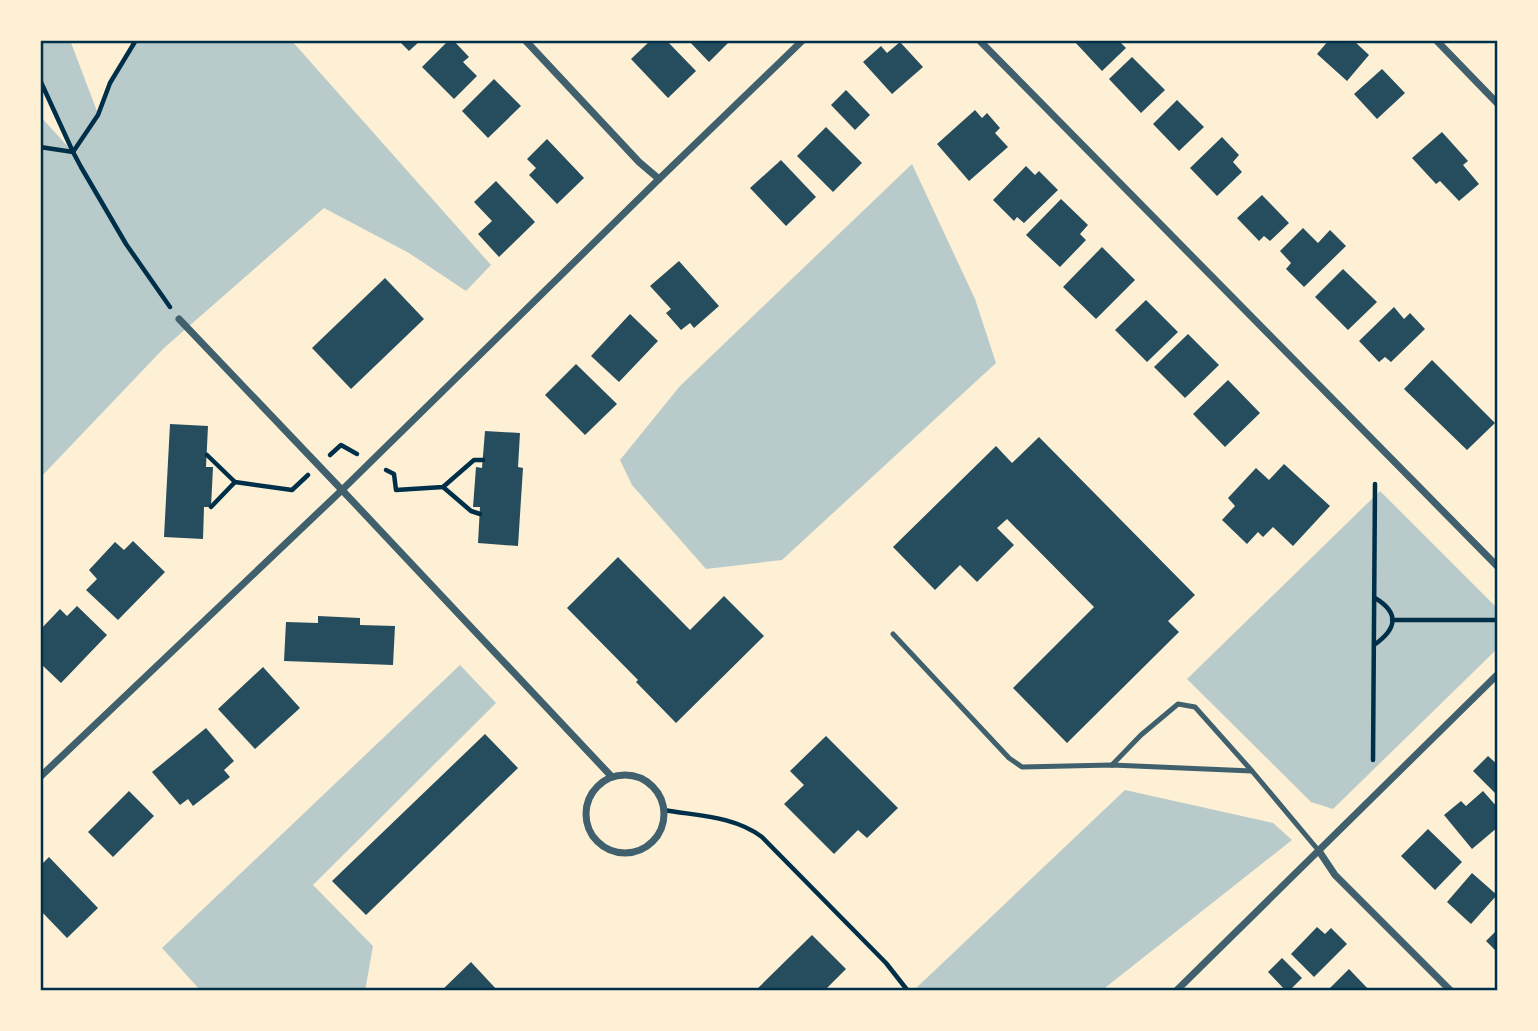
<svg xmlns="http://www.w3.org/2000/svg" width="1538" height="1031" font-family="Raleway,sans-serif">
  <style>
    .green { fill: #b9caca }
    .building { fill: #264d5e }
    .lines { fill: none; stroke-linecap: round; stroke-linejoin: round }
    .path { stroke: #003049; stroke-width: 4.5 }
    .service { stroke: #3f606c; stroke-width: 5 }
    .minor { stroke: #3f606c; stroke-width: 7 }
    .neatline { fill: none; stroke: #003049; stroke-width: 2.5 }
  </style>
  <rect width="100%" height="100%" fill="#fdf0d5"/>
  <!-- green -->
  <g class="green">
    <polygon points="40,40 70,40 98,114 110,83 136,40 291,40 491,265 466,291 409,253 324,208 164,348 40,478 40,116 71,150 40,80"/>
    <polygon points="912,164 975,299 996,363 782,560 706,569 632,485 620,460 680,386"/>
    <polygon points="1380,491 1498,609 1498,648 1333,809 1311,802 1187,679"/>
    <polygon points="460,665 496,703 313,885 373,946 365,991 201,991 162,948"/>
    <polygon points="1125,790 1273,823 1292,840 1101,991 913,991"/>
  </g>
  <!-- building -->
  <g class="building">
    <polygon points="398,40 421,40 409,51"/>
    <polygon points="449,40 453,40 469,57 463,62 477,76 454,99 422,67"/>
    <polygon points="651,40 666,40 696,71 668,98 631,59"/>
    <polygon points="688,40 731,40 709,62"/>
    <polygon points="1073,40 1118,40 1126,48 1102,71"/>
    <polygon points="1329,40 1353,40 1369,55 1347,81 1317,54"/>
    <polygon points="900,42 923,67 892,94 863,62 881,46 887,53"/>
    <polygon points="1132,57 1165,90 1141,113 1109,79"/>
    <polygon points="1382,69 1405,93 1377,119 1354,94"/>
    <polygon points="494,79 521,106 488,138 462,111"/>
    <polygon points="846,90 870,115 855,130 831,105"/>
    <polygon points="1177,100 1204,127 1179,151 1153,124"/>
    <polygon points="975,110 982,118 987,113 1000,128 995,133 1008,147 969,181 937,144"/>
    <polygon points="826,127 862,163 833,192 797,156"/>
    <polygon points="1442,132 1468,161 1463,165 1479,184 1459,201 1440,181 1436,184 1412,158"/>
    <polygon points="1222,137 1239,155 1233,162 1242,172 1217,196 1190,168"/>
    <polygon points="547,139 584,178 557,204 529,175 536,168 527,159"/>
    <polygon points="781,160 816,197 786,226 750,188"/>
    <polygon points="1026,166 1035,175 1039,171 1058,190 1024,223 1017,217 1014,221 993,200"/>
    <polygon points="496,181 535,222 499,257 478,234 492,221 474,202"/>
    <polygon points="1262,195 1289,223 1270,241 1264,236 1259,241 1237,218"/>
    <polygon points="1061,199 1088,225 1080,234 1086,240 1060,267 1026,235"/>
    <polygon points="1303,228 1318,243 1330,230 1346,246 1304,287 1286,269 1291,263 1280,251"/>
    <polygon points="1102,247 1135,280 1096,319 1063,287"/>
    <polygon points="679,261 719,306 694,328 690,323 681,330 666,313 671,309 650,286"/>
    <polygon points="1343,269 1377,302 1348,330 1315,297"/>
    <polygon points="385,278 424,319 351,389 312,348"/>
    <polygon points="1146,300 1178,332 1147,362 1115,330"/>
    <polygon points="1394,307 1404,319 1410,313 1425,329 1391,362 1385,357 1379,362 1359,341"/>
    <polygon points="630,314 658,341 619,382 591,356"/>
    <polygon points="1188,334 1219,365 1185,398 1154,367"/>
    <polygon points="1432,360 1495,423 1467,450 1404,389"/>
    <polygon points="576,364 617,404 585,435 545,395"/>
    <polygon points="1228,380 1260,413 1225,447 1193,414"/>
    <polygon points="170,424 208,426 206,467 213,467 211,507 204,507 203,539 164,537"/>
    <polygon points="485,431 520,433 518,467 523,468 518,546 478,543 480,507 473,507 476,467 482,468"/>
    <polygon points="1039,437 1195,595 1168,621 1179,632 1067,743 1013,688 1094,607 1007,519 997,528 1014,545 977,582 960,565 935,590 893,547 996,446 1012,463"/>
    <polygon points="1284,464 1330,506 1293,546 1273,527 1263,537 1258,532 1247,544 1222,520 1235,506 1228,498 1256,468 1269,480"/>
    <polygon points="133,541 165,572 118,620 86,590 97,579 89,570 115,542 124,550"/>
    <polygon points="618,557 690,630 724,596 764,636 676,723 636,682 638,680 567,608"/>
    <polygon points="77,606 107,635 61,683 40,663 40,630 60,609 67,616"/>
    <polygon points="318,616 360,618 360,625 395,626 393,665 284,661 286,622 318,623"/>
    <polygon points="263,667 300,708 255,749 218,709"/>
    <polygon points="206,728 234,761 224,770 230,777 193,806 188,799 180,805 152,772"/>
    <polygon points="485,734 518,768 366,915 332,881"/>
    <polygon points="826,736 898,808 867,838 858,830 834,854 784,804 804,785 790,771"/>
    <polygon points="1488,756 1498,765 1498,796 1473,771"/>
    <polygon points="129,791 154,816 113,857 88,832"/>
    <polygon points="1483,791 1498,808 1498,827 1472,849 1444,815 1461,801 1466,806"/>
    <polygon points="1428,829 1462,862 1435,890 1401,856"/>
    <polygon points="49,857 98,908 67,938 40,910 40,866"/>
    <polygon points="1472,873 1497,895 1471,924 1447,902"/>
    <polygon points="1317,927 1325,934 1331,928 1347,944 1314,977 1291,954"/>
    <polygon points="1498,929 1498,953 1486,941"/>
    <polygon points="812,935 846,969 824,991 755,991"/>
    <polygon points="1282,958 1302,978 1289,991 1286,991 1268,972"/>
    <polygon points="471,962 498,991 441,991"/>
    <polygon points="1349,969 1370,991 1327,991"/>
  </g>
  <g class="lines">
    <!-- path -->
    <g class="path">
      <polyline points="40,80 73,152 81,167 126,244 170,307"/>
      <polyline points="40,147 73,152 98,115 110,83 136,40"/>
      <polyline points="207,455 235,482 292,490 308,475"/>
      <polyline points="330,455 341,445 357,454"/>
      <polyline points="386,470 394,474 396,490 443,487 474,460 483,460"/>
      <polyline points="443,487 471,511 480,514"/>
      <polyline points="211,507 235,482"/>
      <polyline points="1392,620 1498,620"/>
      <path d="M 1374,645 C 1397,629 1400,613 1375,598"/>
      <polyline points="1373,760 1375,484"/>
      <path d="M 664,810 C 698,816 734,816 762,837 L 886,963 L 908,991"/>
    </g>
    <!-- service -->
    <g class="service">
      <polyline points="893,634 1009,758 1022,767 1112,765 1252,771"/>
      <polyline points="1112,765 1141,735 1178,704 1195,707 1252,771 1319,851"/>
    </g>
    <!-- minor -->
    <g class="minor">
      <polyline points="525,40 639,162 659,179"/>
      <polyline points="979,40 1498,567"/>
      <polyline points="1436,40 1498,104"/>
      <polyline points="179,319 342,490 612,777"/>
      <circle cx="625" cy="814" r="39"/>
      <polyline points="40,777 342,490 659,179 803,40"/>
      <polyline points="1319,851 1335,875 1451,991"/>
      <polyline points="1176,991 1498,674"/>
    </g>
  </g>
  <!-- border -->
  <rect width="1538" height="1031" fill="none" stroke="#fdf0d5" stroke-width="84"/>
  <rect x="42" y="42" width="1454" height="947" class="neatline"/>
</svg>
